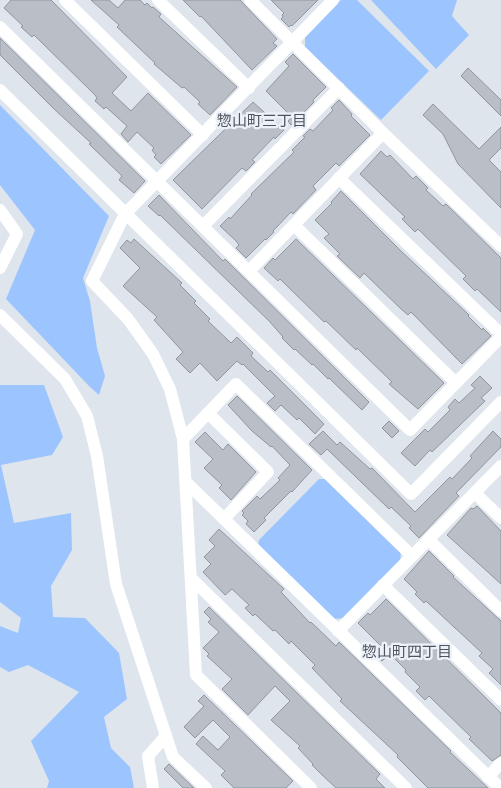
<svg xmlns="http://www.w3.org/2000/svg" width="501" height="788" font-family="'Work Sans','Noto Sans JP',sans-serif">
  <style>
    .green { fill: #9cc5ff }
    .building { fill: #babfc7; stroke: #91969d }
    .lines { fill: none; stroke-linecap: round; stroke-linejoin: round }
    .minor { stroke: #fff; stroke-width: 12 }
    .labels { text-anchor: middle; stroke-width: 4.5; stroke-linejoin: round; paint-order: stroke }
    .neighbourhood-label { font-size: 15px; fill: #4f545a; stroke: #ecf2fa }
  </style>
  <rect width="100%" height="100%" fill="#dfe5ed"/>
  <!-- green -->
  <g class="green">
    <polygon points="341,0 357,0 429,71 381,120 305,47 305,37"/>
    <polygon points="371,0 457,0 452,16 469,35 436,69"/>
    <polygon points="0,105 109,216 83,278 90,301 97,348 105,376 99,395 89,386 6,299 35,230 0,185"/>
    <polygon points="0,385 44,385 63,437 52,455 1,465 14,523 71,513 72,550 51,586 53,617 85,618 119,653 127,699 104,717 111,748 130,767 134,788 47,788 49,781 31,741 79,692 28,665 9,672 0,667 0,626 18,633 21,618 0,602"/>
    <polygon points="319,479 327,479 401,553 400,561 345,618 334,619 258,545 259,540"/>
  </g>
  <!-- building -->
  <g class="building">
    <polygon points="11,0 51,0 127,77 112,93 131,111 148,93 191,135 161,164 154,157 156,155 152,150 154,148 137,132 128,142 121,134 127,126 106,107 104,109 95,101 97,98 95,95 34,35 32,37 21,27 23,26 4,8"/>
    <polygon points="91,0 109,0 118,8 125,0 140,0 145,5 147,3 152,8 153,7 161,14 159,17 237,87 210,115 198,104 200,102 184,87 182,88 154,64 155,63 117,27 119,25"/>
    <polygon points="183,0 240,0 277,39 273,43 277,46 252,70 201,16 200,17"/>
    <polygon points="271,0 318,0 292,26 291,25 289,27 281,19 283,17 282,15 284,13"/>
    <polygon points="0,38 145,181 134,193 119,180 122,176 89,144 91,143 53,108 0,55"/>
    <polygon points="293,54 326,87 313,100 314,102 291,125 288,121 292,117 266,91 289,66 285,62"/>
    <polygon points="468,68 501,100 501,116 461,76"/>
    <polygon points="339,100 352,114 351,116 370,135 339,166 336,163 313,186 316,190 293,214 291,212 273,231 274,232 266,240 265,239 246,258 236,248 239,245 236,241 220,226 229,217 230,219 252,195 251,194 294,152 292,150 305,137 303,136 310,129 313,131 333,110 331,108"/>
    <polygon points="253,102 284,130 275,139 274,137 252,160 255,162 246,171 242,168 202,209 173,180"/>
    <polygon points="433,104 479,149 501,127 501,148 489,160 501,172 501,208 458,164 443,134 423,115"/>
    <polygon points="381,151 387,157 390,155 413,179 416,176 428,188 426,190 443,206 446,204 501,258 501,312 477,289 475,291 463,279 466,276 418,229 415,232 402,219 405,217 360,174"/>
    <polygon points="341,191 401,251 469,315 468,316 482,330 483,328 491,336 462,364 411,312 408,315 401,309 364,273 360,278 337,256 340,254 324,238 329,234 315,220 332,203 331,202"/>
    <polygon points="159,195 223,261 225,259 369,402 362,410 329,378 328,379 313,364 312,365 295,349 294,350 282,338 283,337 270,322 160,215 159,216 148,206"/>
    <polygon points="134,239 182,283 180,285 196,301 194,303 210,319 208,321 231,343 237,337 253,353 251,356 268,372 270,370 324,424 315,434 299,418 297,420 281,405 275,411 267,403 275,396 243,364 242,365 237,361 217,381 200,363 190,373 176,359 183,352 154,320 157,317 123,286 140,268 120,248 127,240 131,243"/>
    <polygon points="296,239 444,383 418,409 389,384 392,382 357,348 356,350 326,321 324,322 280,279 278,281 264,268 273,258 275,260"/>
    <polygon points="480,376 492,388 481,398 485,401 432,452 430,450 415,466 401,453 425,429 428,432 450,410 448,407 455,399 459,403 475,388 471,385"/>
    <polygon points="237,396 312,470 292,492 291,491 264,518 266,520 254,532 246,524 248,521 242,515 244,513 242,511 257,496 260,499 280,480 278,478 290,465 272,446 271,447 252,431 228,405"/>
    <polygon points="389,421 399,431 392,438 382,428"/>
    <polygon points="323,431 337,445 340,442 370,469 372,468 415,512 450,477 452,479 472,458 470,456 493,431 501,439 501,447 456,493 459,496 419,538 409,528 411,526 391,507 389,509 327,449 321,455 309,444"/>
    <polygon points="205,432 223,450 228,444 256,472 231,500 219,488 222,485 204,468 213,459 195,442"/>
    <polygon points="477,506 501,531 501,584 447,535 471,508 473,509"/>
    <polygon points="219,529 284,589 281,592 310,623 311,622 336,646 339,642 451,751 450,752 488,788 428,788 397,757 398,755 340,701 342,699 312,668 315,665 291,641 289,644 275,630 273,631 255,614 253,616 245,608 249,605 232,589 225,595 203,572 211,564 204,557 215,546 209,540"/>
    <polygon points="429,551 454,576 453,577 501,621 501,685 489,673 493,669 479,656 482,653 426,601 424,603 415,594 417,592 404,579"/>
    <polygon points="386,599 501,713 501,755 492,761 469,739 471,737 429,696 425,700 416,691 420,687 405,672 406,670 390,654 382,661 374,654 382,647 358,623 368,613 370,615"/>
    <polygon points="209,607 380,774 376,779 385,788 336,788 319,772 312,765 313,764 298,748 300,746 271,720 290,701 275,686 248,715 222,689 232,679 207,656 209,654 203,648 219,632 208,622 211,619 204,612"/>
    <polygon points="204,695 293,781 286,788 234,788 221,775 225,771 196,744 203,736 218,750 230,737 213,720 195,738 184,727 204,706 198,701"/>
    <polygon points="169,764 194,788 183,788 164,769"/>
  </g>
  <g class="lines">
    <!-- minor -->
    <g class="minor">
      <polyline points="65,0 203,135"/>
      <polyline points="158,0 249,88"/>
      <polyline points="250,0 383,133 501,246"/>
      <polyline points="0,27 410,430 501,337"/>
      <polyline points="0,90 411,494 501,402"/>
      <polyline points="339,178 501,334"/>
      <polyline points="0,210 17,234 0,268"/>
      <polyline points="294,225 456,383"/>
      <polyline points="203,226 339,88"/>
      <polyline points="249,271 383,133"/>
      <polyline points="0,315 65,379 87,416 97,456 116,584 173,757 206,788"/>
      <polyline points="208,413 268,472 224,519"/>
      <polyline points="183,439 236,384 412,556"/>
      <polyline points="186,482 500,788"/>
      <polyline points="475,493 501,518"/>
      <polyline points="429,540 501,611"/>
      <polyline points="191,578 406,788"/>
      <polyline points="383,585 501,700"/>
      <polyline points="338,631 501,466"/>
      <polyline points="488,777 501,763"/>
      <polyline points="153,788 148,756 166,736"/>
      <polyline points="311,788 196,675 183,439 170,389 153,354 128,319 92,281 125,214 333,0"/>
    </g>
  </g>
  <g class="labels">
    <!-- neighbourhood labels -->
    <g class="neighbourhood-label">
      <text x="262" y="126">惣山町三丁目</text>
      <text x="407" y="657">惣山町四丁目</text>
    </g>
  </g>
</svg>
